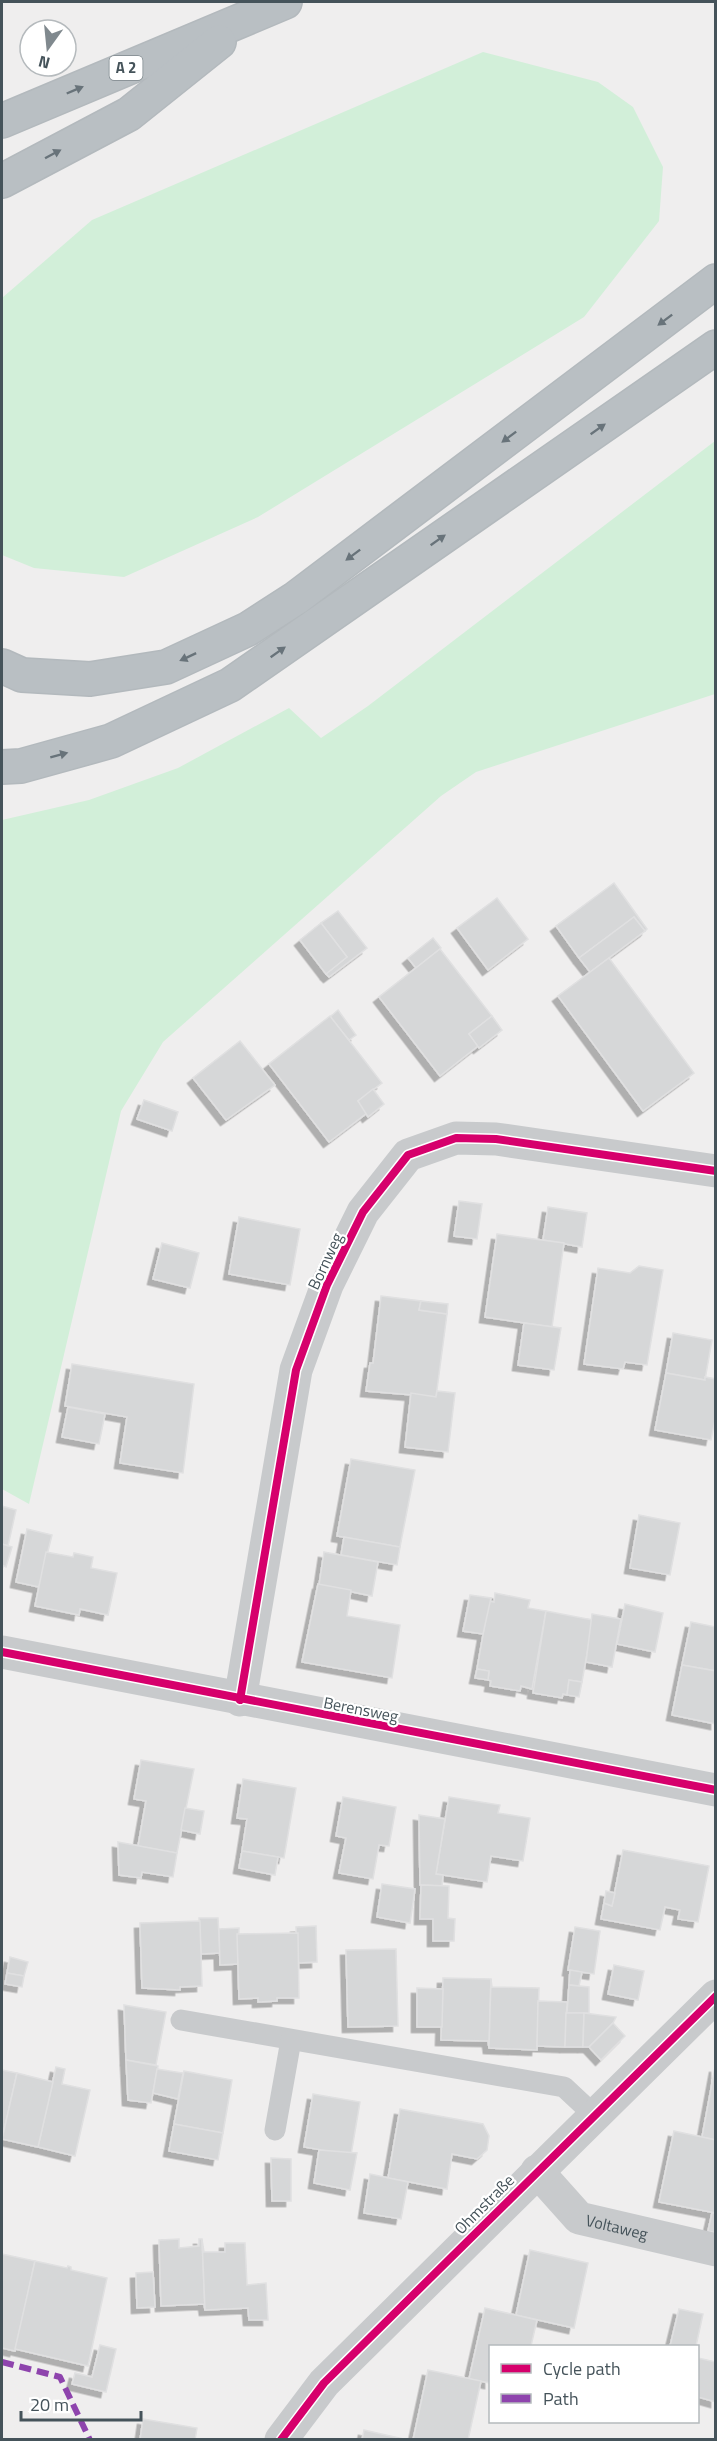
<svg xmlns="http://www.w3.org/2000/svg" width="717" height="2441" font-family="'Titillium Web',sans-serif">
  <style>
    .green { fill: #d2efd9 }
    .building { fill: #d6d7d8; stroke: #e0e0e1; stroke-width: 1.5; filter: url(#shadow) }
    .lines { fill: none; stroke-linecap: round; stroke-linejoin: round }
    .highway-casing { stroke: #b3b9bd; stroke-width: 36 }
    .lane { stroke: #c8cacc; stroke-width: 21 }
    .street { stroke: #c8cacc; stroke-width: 33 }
    .highway { stroke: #b9bfc3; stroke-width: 33 }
    .quiet { stroke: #8e44ad; stroke-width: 6; stroke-dasharray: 12 6; stroke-linecap: butt }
    .cycleway-casing { stroke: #fff; stroke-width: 11 }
    .cycleway { stroke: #d6006c; stroke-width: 8 }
    .oneway { fill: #68737a }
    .labels { text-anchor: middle; stroke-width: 4.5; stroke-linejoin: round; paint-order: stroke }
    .shield { fill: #fff; stroke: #7d878c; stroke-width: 1.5 }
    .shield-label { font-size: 15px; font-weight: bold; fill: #45535a }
    .street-label { font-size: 16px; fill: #45535a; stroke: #fff }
  </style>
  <defs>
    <filter id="shadow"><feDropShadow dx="-5.5" dy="5.5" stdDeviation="0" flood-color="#0004"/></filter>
  </defs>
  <rect width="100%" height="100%" fill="#efeeee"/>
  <!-- green -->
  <g class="green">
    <polygon points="483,52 598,82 633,107 663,167 659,221 584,317 258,517 124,577 34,568 2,555 2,298 92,220"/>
    <polygon points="715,441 715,694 476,772 441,796 163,1042 121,1111 29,1504 2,1489 2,820 89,800 178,768 289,708 321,738 368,706"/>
  </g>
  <!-- building -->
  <g class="building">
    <polygon points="614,883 647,929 645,931 634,917 579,958 556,926"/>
    <polygon points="497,898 528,939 488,970 457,928"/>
    <polygon points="338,911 367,948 329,977 326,974 347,957 321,923"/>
    <polygon points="634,917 645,931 590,972 579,958"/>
    <polygon points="321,923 347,957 326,974 300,940"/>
    <polygon points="433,938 441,948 416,968 408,958"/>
    <polygon points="440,949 492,1016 469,1034 478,1046 440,1076 379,997"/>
    <polygon points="609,958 694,1073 643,1111 558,996"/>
    <polygon points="338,1010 356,1035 349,1040 330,1017"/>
    <polygon points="330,1016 382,1083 358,1101 367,1113 329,1142 269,1064"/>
    <polygon points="492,1016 502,1030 479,1048 469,1034"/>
    <polygon points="240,1041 275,1085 226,1120 193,1078"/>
    <polygon points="373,1089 384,1104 368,1117 358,1101"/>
    <polygon points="144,1100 178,1112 172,1131 137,1119"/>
    <polygon points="459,1201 482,1204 477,1239 454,1236"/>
    <polygon points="548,1207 587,1213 582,1247 543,1240"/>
    <polygon points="239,1217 300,1229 290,1285 229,1274"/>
    <polygon points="497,1234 564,1243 552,1327 485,1317"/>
    <polygon points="162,1243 199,1253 190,1288 153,1279"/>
    <polygon points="639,1266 663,1270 647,1365 625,1362 623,1369 584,1364 598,1268 630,1273"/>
    <polygon points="381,1296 421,1301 419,1310 447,1314 436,1397 366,1391 370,1363 373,1363"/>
    <polygon points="421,1301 448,1304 447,1314 419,1310"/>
    <polygon points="524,1323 561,1328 554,1370 518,1365"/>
    <polygon points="673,1333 712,1340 705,1380 666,1373"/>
    <polygon points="72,1364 194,1384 183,1473 120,1463 127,1417 65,1406"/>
    <polygon points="666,1373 705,1380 705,1377 716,1379 716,1415 711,1440 655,1430"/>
    <polygon points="437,1391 455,1393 448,1452 405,1447 411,1393 436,1397"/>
    <polygon points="68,1407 105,1414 99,1444 62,1437"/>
    <polygon points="351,1459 415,1470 400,1547 337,1536"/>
    <polygon points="2,1506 16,1510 8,1546 2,1544"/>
    <polygon points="639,1515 680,1523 670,1575 630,1568"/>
    <polygon points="27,1529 52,1535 39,1587 16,1582"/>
    <polygon points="344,1537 400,1547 397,1565 341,1555"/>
    <polygon points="2,1544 12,1547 6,1567 2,1565"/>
    <polygon points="46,1552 73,1557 74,1553 93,1557 91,1568 117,1573 108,1615 80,1609 79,1615 35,1606"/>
    <polygon points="324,1552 378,1562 372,1596 319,1585"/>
    <polygon points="318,1584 351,1590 347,1616 400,1625 392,1678 302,1662"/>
    <polygon points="495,1593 530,1600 528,1608 546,1611 532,1689 521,1686 520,1691 490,1686 491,1681 488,1680 489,1671 477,1669 489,1601 494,1602"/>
    <polygon points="470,1595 491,1598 483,1634 463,1631"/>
    <polygon points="625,1604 663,1613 655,1652 617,1644"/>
    <polygon points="546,1611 593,1620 582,1682 569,1680 567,1695 563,1694 562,1698 533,1693"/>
    <polygon points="592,1614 621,1619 612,1667 586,1662"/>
    <polygon points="691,1622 716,1627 716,1671 682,1665"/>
    <polygon points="682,1665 716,1671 716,1724 672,1715"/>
    <polygon points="477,1669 489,1671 488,1680 475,1678"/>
    <polygon points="569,1680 582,1682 579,1697 567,1695"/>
    <polygon points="141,1760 194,1769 177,1853 138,1846 146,1801 134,1799"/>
    <polygon points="243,1779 296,1788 284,1858 242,1851 247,1819 237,1818"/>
    <polygon points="343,1797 396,1807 389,1846 379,1845 373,1879 339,1873 346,1838 336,1836"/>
    <polygon points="449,1797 500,1805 498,1813 530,1818 523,1861 491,1856 487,1882 436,1874"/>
    <polygon points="185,1808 204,1811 200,1834 181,1830"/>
    <polygon points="419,1815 445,1819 436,1874 443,1875 442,1886 420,1885"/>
    <polygon points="118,1842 177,1853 173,1877 142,1872 141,1878 119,1875"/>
    <polygon points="623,1850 709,1866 698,1922 678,1919 680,1910 665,1907 660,1930 601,1919 604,1903 612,1906"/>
    <polygon points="242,1851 278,1857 275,1875 239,1868"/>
    <polygon points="382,1884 415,1889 410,1923 377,1917"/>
    <polygon points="421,1885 449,1886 448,1918 455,1919 454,1941 433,1941 433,1919 420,1919"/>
    <polygon points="606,1891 615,1893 612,1906 604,1903"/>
    <polygon points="199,1918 218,1918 220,1953 201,1954"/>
    <polygon points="200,1921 202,1986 180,1987 180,1990 142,1988 140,1923"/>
    <polygon points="316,1926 317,1962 298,1963 296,1927"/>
    <polygon points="575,1927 600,1931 594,1974 568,1970"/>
    <polygon points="239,1928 238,1964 220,1965 219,1929"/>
    <polygon points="298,1933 299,1998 277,1998 277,2001 258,2002 258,1998 239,1999 237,1934"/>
    <polygon points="396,1949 398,2026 348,2027 346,1950"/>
    <polygon points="10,1957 28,1962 24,1976 7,1973"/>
    <polygon points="614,1965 644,1971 638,2000 608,1994"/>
    <polygon points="570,1970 582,1972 579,1986 569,1985"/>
    <polygon points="7,1973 24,1976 22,1987 5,1984"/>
    <polygon points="443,1978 491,1979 489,2048 488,2041 441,2040"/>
    <polygon points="491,1979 492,1987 539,1988 537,2050 489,2048"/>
    <polygon points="569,1985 589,1987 589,2013 567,2013"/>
    <polygon points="417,1988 443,1989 442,2027 417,2027"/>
    <polygon points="538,2001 567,2002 565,2047 537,2046"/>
    <polygon points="124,2005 166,2012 156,2065 126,2060"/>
    <polygon points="566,2013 584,2013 583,2047 565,2047"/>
    <polygon points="584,2013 616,2017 613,2023 589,2047 583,2047"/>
    <polygon points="613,2023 625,2036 601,2060 589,2047"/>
    <polygon points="126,2060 158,2066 151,2103 128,2100"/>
    <polygon points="56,2067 65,2069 62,2084 90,2090 75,2156 38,2147"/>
    <polygon points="715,2067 716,2067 716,2140 702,2137"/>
    <polygon points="157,2069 183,2073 178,2099 153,2093"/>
    <polygon points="2,2070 17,2073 2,2139"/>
    <polygon points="184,2071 232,2080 223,2133 174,2124"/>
    <polygon points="17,2073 53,2082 38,2147 2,2139"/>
    <polygon points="313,2094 360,2102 351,2155 304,2147"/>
    <polygon points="400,2109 483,2124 489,2136 487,2150 477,2159 452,2154 447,2189 388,2178"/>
    <polygon points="174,2124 223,2133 218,2160 169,2151"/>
    <polygon points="674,2131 716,2140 716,2213 659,2202"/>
    <polygon points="319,2150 357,2153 350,2190 314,2183"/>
    <polygon points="271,2158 291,2159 291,2201 272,2201"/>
    <polygon points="370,2174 408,2182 401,2219 364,2213"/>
    <polygon points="712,2213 716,2213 716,2233 708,2231"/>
    <polygon points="179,2239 179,2248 199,2246 199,2239 202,2239 205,2310 204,2304 161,2306 159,2240"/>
    <polygon points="202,2239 204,2252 225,2252 225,2243 245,2243 247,2285 266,2283 268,2320 249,2320 248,2308 205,2310"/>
    <polygon points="530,2250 588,2263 574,2328 516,2315"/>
    <polygon points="2,2254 35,2261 15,2351 2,2348"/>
    <polygon points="35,2261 67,2268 68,2266 71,2267 71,2270 107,2278 88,2366 15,2349"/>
    <polygon points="153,2272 155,2307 137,2308 136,2273"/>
    <polygon points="485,2308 537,2320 531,2346 490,2346 490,2383 469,2379"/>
    <polygon points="679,2309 703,2314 696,2346 670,2346"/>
    <polygon points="100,2345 116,2349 106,2392 72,2384 75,2373 92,2377"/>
    <polygon points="698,2358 716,2362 716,2402 698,2397"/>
    <polygon points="428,2370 481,2381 468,2440 413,2440"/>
    <polygon points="143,2419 197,2428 195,2440 140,2440"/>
    <polygon points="364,2430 408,2440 362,2440"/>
  </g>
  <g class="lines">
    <!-- highway casing -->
    <g class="highway-casing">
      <g id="highway">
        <polyline points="2,121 285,2"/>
        <polyline points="2,181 129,114 219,42"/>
        <polyline points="2,666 22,675 90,679 166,667 248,629 296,598 716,281"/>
        <polyline points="2,767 21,766 111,741 230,685 716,347"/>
      </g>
    </g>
    <!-- lane -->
    <g class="lane">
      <polyline points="181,2020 564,2087 594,2115"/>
      <polyline points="275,2130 291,2040"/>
    </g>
    <!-- street -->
    <g class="street">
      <polyline points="2,1652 716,1790"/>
      <polyline points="240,1700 296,1370 327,1285 363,1212 408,1155 456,1138 496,1139 716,1171"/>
      <path id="s1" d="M 537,2171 L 579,2218 L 716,2250"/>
      <polyline points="281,2440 324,2383 716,1996"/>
    </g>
    <!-- highway -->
    <use href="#highway" class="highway"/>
    <!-- quiet -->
    <polyline class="quiet" points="2,2362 60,2377 90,2440"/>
    <!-- cycleway casing -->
    <g class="cycleway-casing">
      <g id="cycleway">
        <polyline points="2,1652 716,1790"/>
        <polyline points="240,1700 296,1370 327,1285 363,1212 408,1155 456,1138 496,1139 716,1171"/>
        <polyline points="281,2440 324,2383 716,1996"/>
      </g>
    </g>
    <!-- cycleway -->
    <use href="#cycleway" class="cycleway"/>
  </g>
  <!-- one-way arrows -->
  <defs><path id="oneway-solid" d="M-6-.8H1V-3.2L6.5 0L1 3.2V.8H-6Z" transform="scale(1.5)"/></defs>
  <g class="oneway">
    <use href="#oneway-solid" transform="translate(75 90) rotate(-23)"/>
    <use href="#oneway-solid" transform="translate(53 154) rotate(-28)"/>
    <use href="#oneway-solid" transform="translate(665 320) rotate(143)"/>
    <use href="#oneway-solid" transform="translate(598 429) rotate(-35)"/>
    <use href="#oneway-solid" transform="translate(509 437) rotate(143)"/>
    <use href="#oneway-solid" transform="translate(438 540) rotate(-35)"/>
    <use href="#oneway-solid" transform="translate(353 555) rotate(143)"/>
    <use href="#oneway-solid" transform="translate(278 652) rotate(-35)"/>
    <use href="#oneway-solid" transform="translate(188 657) rotate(155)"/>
    <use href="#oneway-solid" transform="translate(59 755) rotate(-15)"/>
  </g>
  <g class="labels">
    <!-- shield labels -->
    <rect class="shield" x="109.5" y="56" width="33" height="24" rx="4.5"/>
    <g class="shield-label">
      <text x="126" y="73">A 2</text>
    </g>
    <!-- street labels -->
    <g class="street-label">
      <text transform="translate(325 1261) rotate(-65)" y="6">Bornweg</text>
      <text transform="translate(361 1709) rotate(11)" y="6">Berensweg</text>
      <text transform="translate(484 2204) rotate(-45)" y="6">Ohmstraße</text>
      <text dy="6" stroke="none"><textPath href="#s1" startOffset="102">Voltaweg</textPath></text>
    </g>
  </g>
  <!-- border -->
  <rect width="717" height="2441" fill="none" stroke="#45535a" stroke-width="6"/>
  <!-- legend -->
  <rect x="489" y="2345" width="210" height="78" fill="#ffffff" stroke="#b5babd" stroke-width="1.5"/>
  <rect x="501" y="2364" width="30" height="9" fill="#d6006c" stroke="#b5babd" stroke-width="1.5"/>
  <text x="543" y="2375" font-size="18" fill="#45535a">Cycle path</text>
  <rect x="501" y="2394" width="30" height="9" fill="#8e44ad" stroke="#b5babd" stroke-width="1.5"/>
  <text x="543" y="2405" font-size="18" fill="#45535a">Path</text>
  <!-- north arrow -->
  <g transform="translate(48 48) rotate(195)"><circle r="28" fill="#ffffff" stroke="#b5babd" stroke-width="1.5"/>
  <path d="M0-4.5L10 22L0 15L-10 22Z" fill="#80898e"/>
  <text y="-9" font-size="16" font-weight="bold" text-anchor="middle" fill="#45535a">N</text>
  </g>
  <!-- scale -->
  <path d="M21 2411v9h120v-9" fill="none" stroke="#45535a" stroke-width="3"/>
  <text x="30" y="2411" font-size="18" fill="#45535a" stroke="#ffffff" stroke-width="4.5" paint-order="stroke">20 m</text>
</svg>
